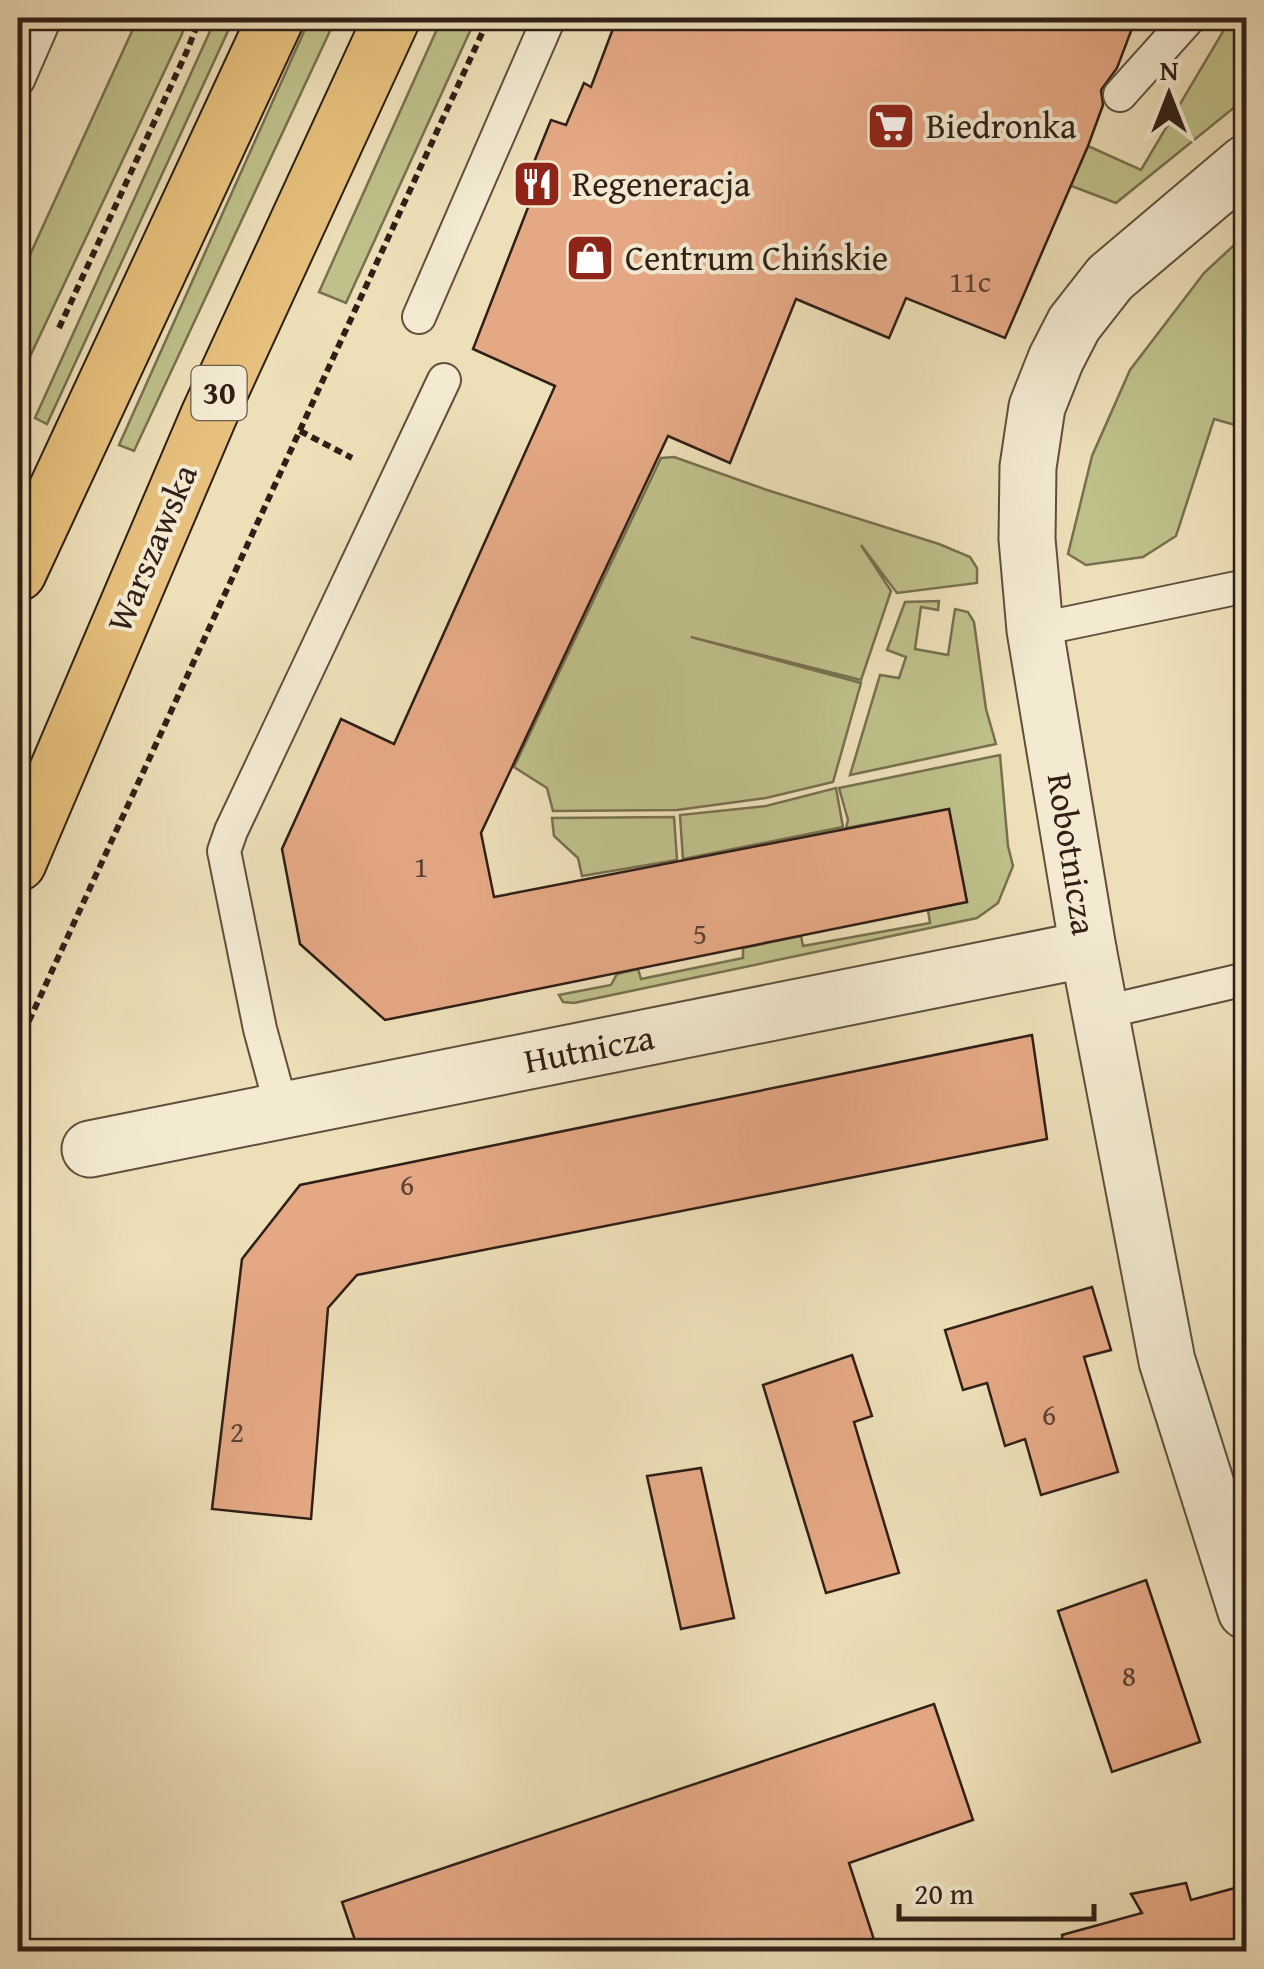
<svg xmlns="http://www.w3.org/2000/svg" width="1264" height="1969" font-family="'Gentium Book Plus',serif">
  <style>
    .green { fill: #bfc08a; stroke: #777050; stroke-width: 2.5 }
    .building { fill: #e5a885; stroke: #2f1f16; stroke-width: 2.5 }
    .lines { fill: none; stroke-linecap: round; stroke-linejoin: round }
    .lane-casing { stroke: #5e4f3e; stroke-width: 36 }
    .street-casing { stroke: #5e4f3e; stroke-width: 59 }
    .primary-casing { stroke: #2f1f16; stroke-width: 59 }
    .path { stroke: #2f1f16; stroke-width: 6; stroke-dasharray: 8 5; stroke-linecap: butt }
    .lane { stroke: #f3ead1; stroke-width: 32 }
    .street { stroke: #f3ead1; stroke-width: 55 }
    .primary { stroke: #e6c07c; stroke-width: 55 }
    .labels { text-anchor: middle; stroke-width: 8; stroke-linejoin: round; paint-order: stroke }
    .number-label { font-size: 30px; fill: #5c4132 }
    .shield { fill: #f3ead1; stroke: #6a5c4e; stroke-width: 2.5 }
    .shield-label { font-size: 32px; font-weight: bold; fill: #2f1f16 }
    .poi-label { font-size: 35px; fill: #2f1f16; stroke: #f3ead1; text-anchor: start }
    .street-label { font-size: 35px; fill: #2f1f16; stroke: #f3ead1 }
  </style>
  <rect width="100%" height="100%" fill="#eddfb8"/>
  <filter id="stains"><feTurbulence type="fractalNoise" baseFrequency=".002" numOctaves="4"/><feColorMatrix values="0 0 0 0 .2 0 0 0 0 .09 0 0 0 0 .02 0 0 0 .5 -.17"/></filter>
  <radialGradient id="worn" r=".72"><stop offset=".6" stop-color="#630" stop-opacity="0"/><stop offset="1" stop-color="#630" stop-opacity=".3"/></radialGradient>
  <!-- green -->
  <g class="green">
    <polygon points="138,18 187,18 182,34 18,382 18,281"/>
    <polygon points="216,18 234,18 47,424 35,418"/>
    <polygon points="310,18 336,18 134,451 119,445"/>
    <polygon points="442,18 476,18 346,303 319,292"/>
    <polygon points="1231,18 1246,18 1246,98 1116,203 1069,185 1088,146 1141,170"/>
    <polygon points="1246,234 1246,428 1214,419 1176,536 1143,557 1086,565 1068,554 1092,456 1130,370 1204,273"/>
    <polygon points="674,457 767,490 939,544 970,557 977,568 977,583 897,593 861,545 891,591 861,680 691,637 861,683 833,782 766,798 677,810 553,811 547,788 514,767 661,458"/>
    <polygon points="939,601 938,610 921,607 915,649 948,655 955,609 968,612 974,622 986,709 996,744 850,775 880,675 899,678 906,657 887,650 905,602"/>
    <polygon points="1000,755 1008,846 1013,866 998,903 977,918 574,1003 563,1002 559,995 611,985 617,974 638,969 641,979 743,958 743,948 801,936 803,946 930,923 928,910 967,902 949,809 846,828 848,820 839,788"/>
    <polygon points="836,788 843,827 683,859 680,815 766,806"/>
    <polygon points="674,817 677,860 582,876 578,858 554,836 552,818"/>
  </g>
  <!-- building -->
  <g class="building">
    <polygon points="617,18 1136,18 1117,68 1101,90 1103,105 1088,146 1005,338 906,298 889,338 796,299 730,463 668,436 481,833 494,897 949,809 967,902 385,1020 300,944 282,849 341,719 394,744 555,386 473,349 534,192 524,187 551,120 566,125 584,83 591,87"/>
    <polygon points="1032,1035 1047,1139 357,1275 328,1308 311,1519 212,1509 242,1259 300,1185"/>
    <polygon points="1092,1287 1111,1350 1084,1357 1118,1472 1041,1495 1025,1439 1005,1446 987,1383 963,1390 945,1330"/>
    <polygon points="852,1355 872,1416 854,1422 899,1573 826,1593 763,1385"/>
    <polygon points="701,1468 734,1618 681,1629 647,1476"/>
    <polygon points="1146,1580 1200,1742 1112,1772 1058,1611"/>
    <polygon points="934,1704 973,1820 849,1863 878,1952 359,1952 342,1902"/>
    <polygon points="1186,1883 1191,1900 1246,1885 1246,1945 1225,1952 1064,1952 1062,1935 1142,1913 1131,1894"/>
  </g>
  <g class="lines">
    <!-- lane casing -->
    <g class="lane-casing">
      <g id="lane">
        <polyline points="18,80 45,18"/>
        <polyline points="1120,95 1189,18"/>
        <polyline points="419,317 549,18"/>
        <polyline points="1035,630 1246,586"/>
        <polyline points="1100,1013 1246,979"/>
        <polyline points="282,1110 260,1029 224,851 231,831 444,380"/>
      </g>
    </g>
    <!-- street casing -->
    <g class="street-casing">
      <g id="street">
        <polyline points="1246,163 1110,278 1074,324 1056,359 1037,407 1028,467 1027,539 1035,630 1088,949 1167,1361 1246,1611"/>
        <polyline points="90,1149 1088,949"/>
      </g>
    </g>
    <!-- primary casing -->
    <g class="primary-casing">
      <g id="primary">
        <polyline points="18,573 276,18"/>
        <polyline points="18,863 209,415 392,18"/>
      </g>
    </g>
    <!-- path -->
    <g class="path">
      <polyline points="59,328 187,51 200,18"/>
      <polyline points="300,431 352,458"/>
      <polyline points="18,1045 489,18"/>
    </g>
    <!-- lane -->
    <use href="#lane" class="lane"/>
    <!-- street -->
    <use href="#street" class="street"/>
    <!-- primary -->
    <use href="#primary" class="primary"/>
  </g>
  <!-- icons -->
  <defs>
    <g id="supermarket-square" transform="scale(2.5)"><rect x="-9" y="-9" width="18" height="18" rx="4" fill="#8f2418" stroke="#f3ead1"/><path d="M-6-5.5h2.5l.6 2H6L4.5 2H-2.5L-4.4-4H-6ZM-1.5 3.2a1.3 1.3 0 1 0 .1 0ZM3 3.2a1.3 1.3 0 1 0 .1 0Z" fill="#fff"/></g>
    <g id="restaurant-square" transform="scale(2.5)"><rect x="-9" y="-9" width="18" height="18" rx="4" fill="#8f2418" stroke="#f3ead1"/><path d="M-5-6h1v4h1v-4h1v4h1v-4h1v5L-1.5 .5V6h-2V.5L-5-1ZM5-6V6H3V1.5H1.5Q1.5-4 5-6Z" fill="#fff"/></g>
    <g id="shop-square" transform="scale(2.5)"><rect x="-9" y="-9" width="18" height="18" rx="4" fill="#8f2418" stroke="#f3ead1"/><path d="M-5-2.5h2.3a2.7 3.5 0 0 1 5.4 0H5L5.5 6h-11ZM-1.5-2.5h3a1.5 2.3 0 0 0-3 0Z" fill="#fff"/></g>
  </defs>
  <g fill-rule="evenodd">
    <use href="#supermarket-square" x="891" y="126"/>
    <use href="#restaurant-square" x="537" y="184"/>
    <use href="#shop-square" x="590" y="258"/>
  </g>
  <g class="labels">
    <!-- number labels -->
    <g class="number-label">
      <text x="970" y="292">11c</text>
      <text x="421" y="877">1</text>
      <text x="700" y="944">5</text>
      <text x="407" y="1195">6</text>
      <text x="1049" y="1425">6</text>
      <text x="237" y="1442">2</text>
      <text x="1129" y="1686">8</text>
    </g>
    <!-- shield labels -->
    <rect class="shield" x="191.5" y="366" width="55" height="54" rx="8"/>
    <g class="shield-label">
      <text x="219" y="404">30</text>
    </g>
    <!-- poi labels -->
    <g class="poi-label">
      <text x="926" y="138">Biedronka</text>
      <text x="572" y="196">Regeneracja</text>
      <text x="625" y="270">Centrum Chińskie</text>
    </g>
    <!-- street labels -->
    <g class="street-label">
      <text transform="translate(152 548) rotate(-67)" y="12">Warszawska</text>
      <text transform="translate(1072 854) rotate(81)" y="12">Robotnicza</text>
      <text transform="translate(589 1049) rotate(-11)" y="12">Hutnicza</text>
    </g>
  </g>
  <!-- margin -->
  <rect width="1264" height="1969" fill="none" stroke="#eddfb8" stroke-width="60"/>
  <rect x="20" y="20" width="1224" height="1929" fill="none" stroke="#2f1f16" stroke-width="5"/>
  <rect x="30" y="30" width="1204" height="1909" fill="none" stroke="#2f1f16" stroke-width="2.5"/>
  <!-- north arrow -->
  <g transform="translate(1169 95)" stroke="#f3ead1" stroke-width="8" paint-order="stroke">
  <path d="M0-8L18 38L0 25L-18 38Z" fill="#2f1f16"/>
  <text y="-15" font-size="28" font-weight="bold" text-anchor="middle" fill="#2f1f16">N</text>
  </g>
  <!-- scale -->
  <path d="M899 1904v15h195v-15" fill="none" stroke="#2f1f16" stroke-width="5"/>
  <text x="914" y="1904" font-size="30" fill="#2f1f16" stroke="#f3ead1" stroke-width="8" paint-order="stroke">20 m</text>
  <rect width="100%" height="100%" filter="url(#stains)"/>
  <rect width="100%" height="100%" fill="url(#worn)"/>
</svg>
